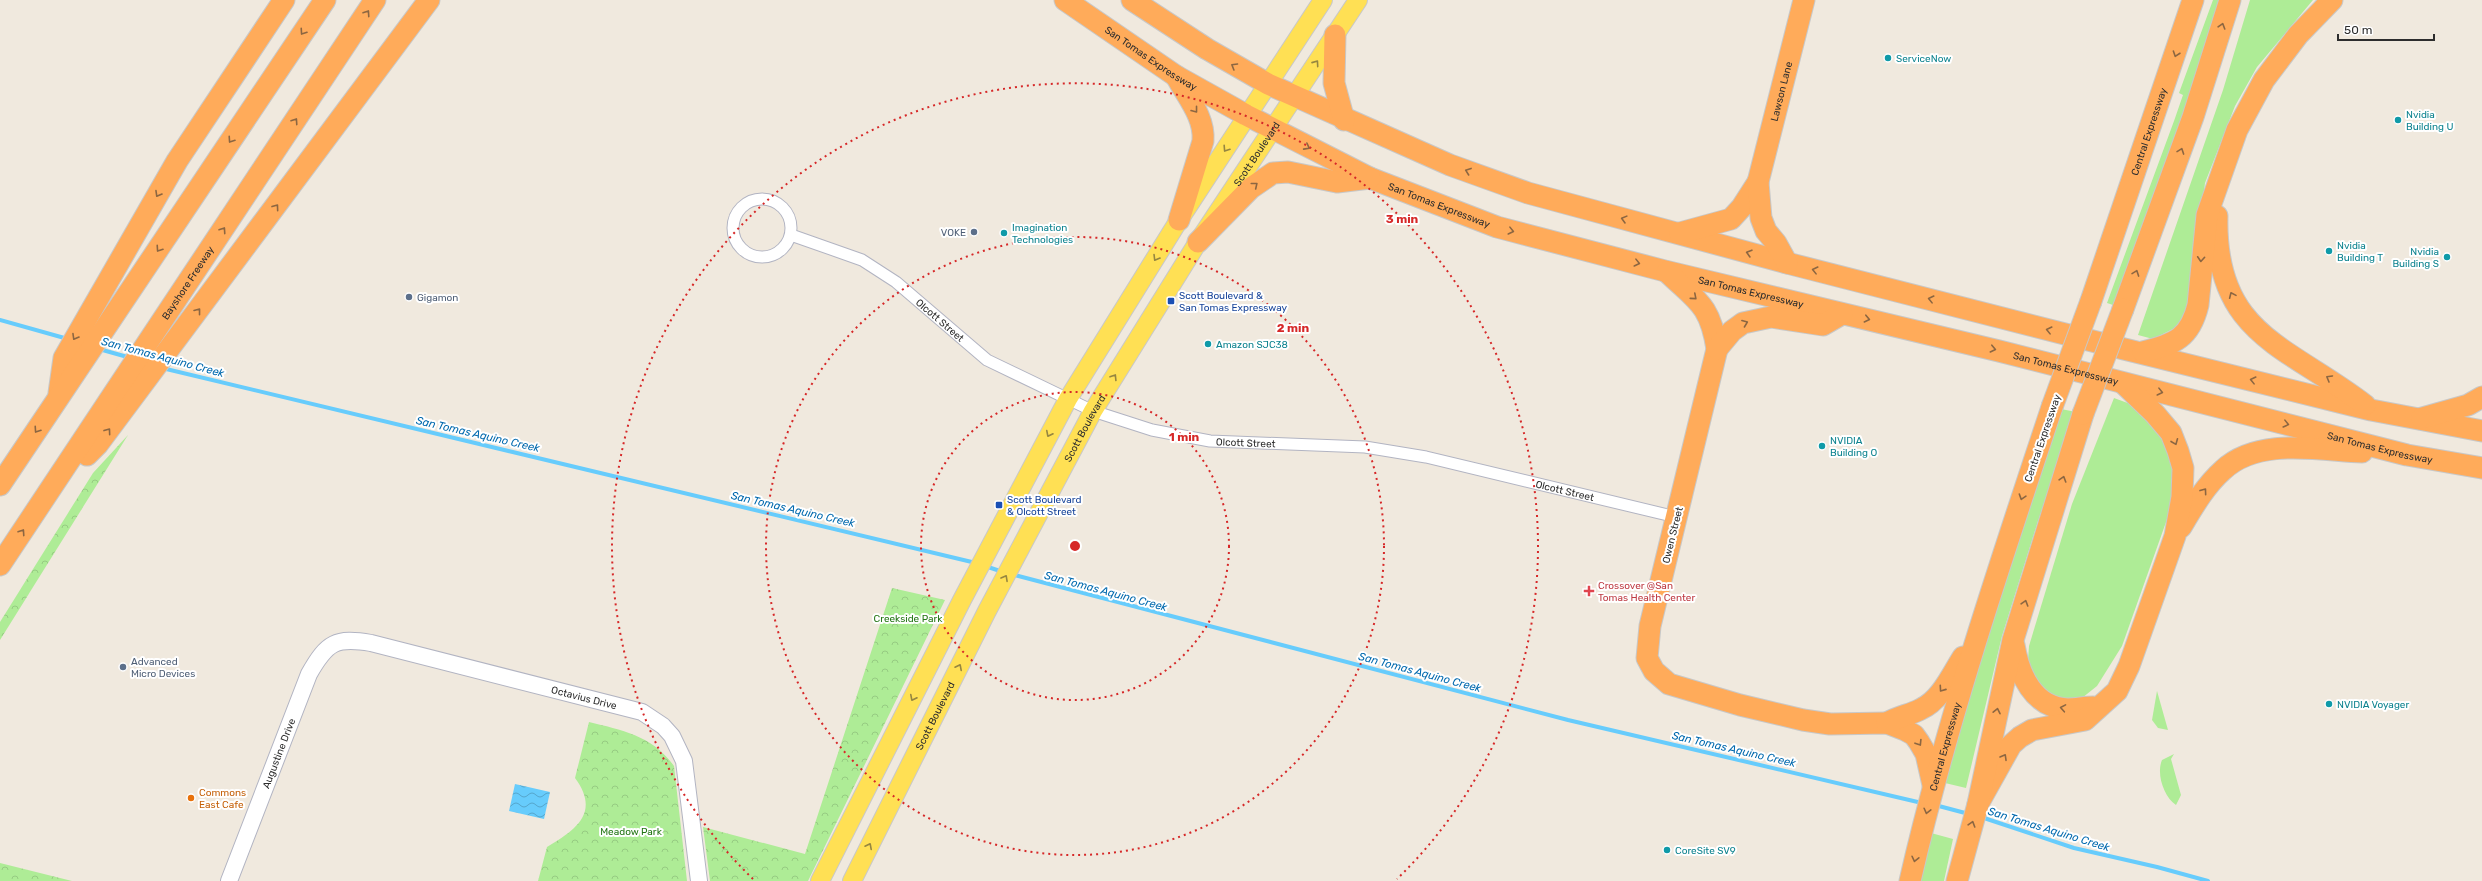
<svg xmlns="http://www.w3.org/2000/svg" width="2482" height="881" font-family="Rubik,sans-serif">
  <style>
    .grass { fill: #aeec96 }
    .forest { fill: url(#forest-crowns) }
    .water { fill: url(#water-waves) }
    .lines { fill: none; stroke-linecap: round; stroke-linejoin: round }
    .stream { stroke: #67ccfc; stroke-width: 4 }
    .street-casing { stroke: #b2b4c2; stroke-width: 13 }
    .secondary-casing { stroke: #b2b4c2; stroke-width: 18 }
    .primary-casing { stroke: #c8c8c8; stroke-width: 20 }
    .highway-casing { stroke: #c8c8c8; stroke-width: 23 }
    .street { stroke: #fff; stroke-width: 11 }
    .secondary { stroke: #fff; stroke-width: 16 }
    .primary { stroke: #ffe054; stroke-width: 18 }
    .highway { stroke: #ffab5a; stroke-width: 21 }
    .highway-bridge-casing { stroke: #c8c8c8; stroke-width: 23; stroke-linecap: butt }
    .highway-bridge { stroke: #ffab5a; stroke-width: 21 }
    .oneway { stroke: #8c6641 }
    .oneway2 { stroke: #968640 }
    .ring { fill: none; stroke: #d62828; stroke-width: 2; stroke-dasharray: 2 4 }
    .culture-dot { fill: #0f9aa8; stroke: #fff; stroke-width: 1.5 }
    .service-dot { fill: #5c6f8a; stroke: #fff; stroke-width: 1.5 }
    .transit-dot { fill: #1a4fb4; stroke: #fff; stroke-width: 1.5 }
    .health-dot { fill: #e0444e; stroke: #fff; stroke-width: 1.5 }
    .food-dot { fill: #e8710a; stroke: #fff; stroke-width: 1.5 }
    .labels { text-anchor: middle; stroke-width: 4; stroke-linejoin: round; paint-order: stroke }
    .street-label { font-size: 10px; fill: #2d2d2d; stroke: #fff }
    .culture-label { font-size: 10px; fill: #0d838f; stroke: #fff; text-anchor: start }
    .service-label { font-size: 10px; fill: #4e5e75; stroke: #fff; text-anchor: start }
    .transit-label { font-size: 10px; fill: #164399; stroke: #fff; text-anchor: start }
    .health-label { font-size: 10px; fill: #be3a42; stroke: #fff; text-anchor: start }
    .park-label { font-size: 10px; fill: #227513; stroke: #fff }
    .food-label { font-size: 10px; fill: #c56008; stroke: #fff; text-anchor: start }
    .water-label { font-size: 11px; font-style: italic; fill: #0069ae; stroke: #fff }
    .centre { fill: #d62828; stroke: #fff; stroke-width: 2 }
    .ring-label { font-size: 12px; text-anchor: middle; font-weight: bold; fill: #d62828; stroke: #fff; stroke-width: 4; stroke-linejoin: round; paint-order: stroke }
  </style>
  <defs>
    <pattern id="forest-crowns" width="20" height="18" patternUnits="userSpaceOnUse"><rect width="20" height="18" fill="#aeec96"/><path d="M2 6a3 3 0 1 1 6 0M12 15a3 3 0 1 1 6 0" fill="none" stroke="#96cb82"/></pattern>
    <pattern id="water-waves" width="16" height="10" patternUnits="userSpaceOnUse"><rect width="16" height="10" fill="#67ccfc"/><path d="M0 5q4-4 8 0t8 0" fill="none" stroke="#55a6cc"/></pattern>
  </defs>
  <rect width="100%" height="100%" fill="#f0e9de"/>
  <!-- grass -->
  <g class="grass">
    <polygon points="2213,0 2222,0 2209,45 2116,306 2107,303 2174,121 2183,95 2179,93"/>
    <polygon points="2250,0 2313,0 2257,67 2235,106 2205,183 2191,292 2181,325 2153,339 2138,335 2223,90"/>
    <polygon points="2114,398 2133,405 2169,442 2176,494 2122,646 2097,686 2082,698 2059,700 2043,691 2031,675 2028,660 2029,646 2072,504"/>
    <polygon points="2061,409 2076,412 2038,521 2002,636 1966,788 1945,783 1962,715"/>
    <polygon points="2157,691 2168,730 2158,728 2152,720"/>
    <path d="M 2174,754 L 2171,759 L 2181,795 L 2176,805 C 2164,797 2156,774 2162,760 Z"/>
    <polygon points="1931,833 1953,839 1944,881 1920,881"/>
  </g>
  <!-- forest -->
  <g class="forest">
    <polygon points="128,435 0,640 0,622 93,473"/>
    <polygon points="892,588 945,600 808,881 710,881 703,827 805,854"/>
    <path d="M 589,722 C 622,730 653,736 674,766 L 687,881 L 538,881 L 547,847 C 575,830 601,813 575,778 Z"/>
    <polygon points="0,863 72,881 0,881"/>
  </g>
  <!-- water -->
  <polygon class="water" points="515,784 550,792 544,819 509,811"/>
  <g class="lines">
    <!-- stream -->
    <g class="stream">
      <polyline points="0,320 68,339"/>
      <polyline points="99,349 131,358"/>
      <polyline points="162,368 976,563"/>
      <polyline points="985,566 1003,572"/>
      <polyline points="1011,574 1568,720 1922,803"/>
      <polyline points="1935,805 1969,814"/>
      <polyline points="1981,817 2074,848 2157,867 2208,881"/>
    </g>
    <!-- street casing -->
    <g class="street-casing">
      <g id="street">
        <circle cx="762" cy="228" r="29"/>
        <path id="s1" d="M 791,235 L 862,260 L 896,282 L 987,360 L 1093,411 L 1152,430 L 1210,441 L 1365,447 L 1426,457 L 1676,517"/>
      </g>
    </g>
    <!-- secondary casing -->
    <g class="secondary-casing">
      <g id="secondary">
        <path id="s2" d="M 229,881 L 309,674 C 327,642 336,637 371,643 L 642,712 L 663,726 L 672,736 L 684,761 L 699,881"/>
      </g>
    </g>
    <!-- primary casing -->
    <g class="primary-casing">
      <g id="primary">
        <polyline points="820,881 962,600 1068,399 1179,220 1323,0"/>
        <path id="s3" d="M 852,881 L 987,611 L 1093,411 L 1198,242 L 1358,0"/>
      </g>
    </g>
    <!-- highway casing -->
    <g class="highway-casing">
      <g id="highway">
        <path id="s4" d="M 1065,0 L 1176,76 L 1246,115 L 1370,178 L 1497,227 L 1665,271 L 1999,351 L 2407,455 L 2482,468"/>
        <polyline points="1132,0 1207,49 1268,84 1450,165 1528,193 1787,263 2116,347 2371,410 2482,431"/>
        <polyline points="1335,35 1334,83 1344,120"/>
        <path d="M 1176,76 C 1187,97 1205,117 1203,141 L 1179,220"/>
        <path d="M 2217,216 C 2214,335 2287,345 2365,405"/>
        <polyline points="1680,233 1731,219 1742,207 1758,182"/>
        <polyline points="1198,242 1251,188 1273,173 1288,172 1337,182 1370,178"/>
        <path id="s5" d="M 1787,263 L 1776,243 L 1766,231 L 1761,218 L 1758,182 L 1804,0"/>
        <path d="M 1667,272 C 1697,301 1710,304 1717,349 L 1650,626 L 1647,658 L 1654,671 L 1669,684 L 1740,705 L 1803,720 L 1830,724 L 1887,723 L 1905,730 L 1914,735 L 1919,742 L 1926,754 L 1933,785"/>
        <path id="s6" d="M 2091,301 L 2193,0"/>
        <polyline points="2123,309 2193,117 2230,0"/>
        <polyline points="1717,349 1732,331 1743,323 1771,317 1823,325 1842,314"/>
        <path d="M 2143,352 C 2175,344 2190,338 2198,305 L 2207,215 L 2237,130 L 2264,80 L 2298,35 L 2332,0"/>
        <polyline points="59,393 64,358 177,161 284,0"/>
        <polyline points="2422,418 2468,405 2482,397"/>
        <polyline points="87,455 98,444 429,0"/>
        <polyline points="0,485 325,0"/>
        <path d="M 2181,527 C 2193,507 2205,486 2223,470 C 2258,437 2318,450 2362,452"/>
        <path id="s7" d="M 0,565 L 375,0"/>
        <path d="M 2014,645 C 2019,674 2033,708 2068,709 C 2076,709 2085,707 2093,707"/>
        <path d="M 1887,723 C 1899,716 1910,715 1921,709 C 1941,700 1952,674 1963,657"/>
        <polyline points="1978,804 2011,745 2020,737 2032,730 2085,720 2117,691 2129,666 2175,536 2182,497 2183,468 2178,451 2171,433 2155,414 2124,384"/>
        <path id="s8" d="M 1910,881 C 1947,720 2000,564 2052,407"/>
        <polyline points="1957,881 1978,804 2013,640 2083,414"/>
      </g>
    </g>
    <!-- street -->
    <use href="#street" class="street"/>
    <!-- secondary -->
    <use href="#secondary" class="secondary"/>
    <!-- primary -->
    <use href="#primary" class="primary"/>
    <!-- highway -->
    <use href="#highway" class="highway"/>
    <!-- highway-bridge casing -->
    <g class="highway-bridge-casing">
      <g id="highway-bridge">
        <polyline points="2052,407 2091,301"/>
        <polyline points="2083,414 2123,309"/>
      </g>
    </g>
    <!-- highway-bridge -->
    <use href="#highway-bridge" class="highway-bridge"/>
  </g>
  <!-- one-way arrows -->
  <defs><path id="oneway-chevron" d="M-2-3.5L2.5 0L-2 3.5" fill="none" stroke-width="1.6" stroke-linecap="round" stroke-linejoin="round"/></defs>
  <g class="oneway">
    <use href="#oneway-chevron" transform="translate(367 13) rotate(-56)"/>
    <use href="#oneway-chevron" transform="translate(2222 26) rotate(-73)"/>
    <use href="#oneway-chevron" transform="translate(303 32) rotate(124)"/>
    <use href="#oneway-chevron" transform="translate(2176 54) rotate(109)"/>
    <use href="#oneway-chevron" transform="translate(1234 66) rotate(-149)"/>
    <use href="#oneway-chevron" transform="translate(1195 110) rotate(52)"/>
    <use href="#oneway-chevron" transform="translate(295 121) rotate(-56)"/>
    <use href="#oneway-chevron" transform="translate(231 140) rotate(124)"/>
    <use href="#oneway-chevron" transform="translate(1307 147) rotate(28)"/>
    <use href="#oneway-chevron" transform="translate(2181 151) rotate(-70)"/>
    <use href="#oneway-chevron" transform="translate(1468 171) rotate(-160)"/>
    <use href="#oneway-chevron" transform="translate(1255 185) rotate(-39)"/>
    <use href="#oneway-chevron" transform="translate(158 194) rotate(120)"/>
    <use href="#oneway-chevron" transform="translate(276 207) rotate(-54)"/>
    <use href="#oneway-chevron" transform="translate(1624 219) rotate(-165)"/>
    <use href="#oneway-chevron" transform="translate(223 230) rotate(-56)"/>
    <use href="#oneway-chevron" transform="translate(1511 231) rotate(14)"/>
    <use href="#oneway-chevron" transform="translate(159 249) rotate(124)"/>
    <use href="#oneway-chevron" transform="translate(1749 253) rotate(-164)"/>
    <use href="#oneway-chevron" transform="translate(2201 259) rotate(94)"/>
    <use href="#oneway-chevron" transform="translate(1637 263) rotate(14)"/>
    <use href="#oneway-chevron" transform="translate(1815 270) rotate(-166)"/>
    <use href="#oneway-chevron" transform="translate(2136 273) rotate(-70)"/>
    <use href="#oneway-chevron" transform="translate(2232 295) rotate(-114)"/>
    <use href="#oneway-chevron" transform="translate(1694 297) rotate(41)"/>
    <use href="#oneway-chevron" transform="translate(1931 299) rotate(-166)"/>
    <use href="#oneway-chevron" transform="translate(198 311) rotate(-52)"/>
    <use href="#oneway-chevron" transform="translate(1867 319) rotate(13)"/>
    <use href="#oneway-chevron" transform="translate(1745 323) rotate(-21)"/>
    <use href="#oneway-chevron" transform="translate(2049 330) rotate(-166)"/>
    <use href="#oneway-chevron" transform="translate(75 337) rotate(120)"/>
    <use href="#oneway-chevron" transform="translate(1993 349) rotate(13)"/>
    <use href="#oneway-chevron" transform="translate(2329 378) rotate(-150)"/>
    <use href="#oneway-chevron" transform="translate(2253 380) rotate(-166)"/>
    <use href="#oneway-chevron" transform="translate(2160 392) rotate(14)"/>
    <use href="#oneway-chevron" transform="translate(2286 424) rotate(14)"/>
    <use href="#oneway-chevron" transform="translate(37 430) rotate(124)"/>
    <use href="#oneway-chevron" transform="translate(108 431) rotate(-54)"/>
    <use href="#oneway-chevron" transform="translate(2175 442) rotate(68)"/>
    <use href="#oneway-chevron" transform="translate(2063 479) rotate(-73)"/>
    <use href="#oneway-chevron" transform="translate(2204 491) rotate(-54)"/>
    <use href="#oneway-chevron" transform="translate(2022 497) rotate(108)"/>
    <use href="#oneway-chevron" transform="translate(22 532) rotate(-56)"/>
    <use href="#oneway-chevron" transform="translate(2025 603) rotate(-73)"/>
    <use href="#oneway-chevron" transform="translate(1942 689) rotate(125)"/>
    <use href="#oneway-chevron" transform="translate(2063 708) rotate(-170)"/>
    <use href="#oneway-chevron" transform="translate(1997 711) rotate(-78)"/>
    <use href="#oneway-chevron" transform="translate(1919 743) rotate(58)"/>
    <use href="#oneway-chevron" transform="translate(2004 757) rotate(-60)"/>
    <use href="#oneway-chevron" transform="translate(1927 811) rotate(104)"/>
    <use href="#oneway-chevron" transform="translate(1972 824) rotate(-73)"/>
    <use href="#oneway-chevron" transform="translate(1915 859) rotate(103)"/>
  </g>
  <g class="oneway2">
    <use href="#oneway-chevron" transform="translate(1316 63) rotate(-55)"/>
    <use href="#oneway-chevron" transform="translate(1226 149) rotate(123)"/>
    <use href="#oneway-chevron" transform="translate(1156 258) rotate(121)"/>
    <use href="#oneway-chevron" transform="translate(1114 377) rotate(-58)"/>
    <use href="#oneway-chevron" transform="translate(1049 434) rotate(117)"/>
    <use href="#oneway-chevron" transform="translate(1005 578) rotate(-61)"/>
    <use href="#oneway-chevron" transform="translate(959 667) rotate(-63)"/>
    <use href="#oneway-chevron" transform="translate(913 698) rotate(117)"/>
    <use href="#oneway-chevron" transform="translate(869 846) rotate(-63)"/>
  </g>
  <!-- distance rings -->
  <g class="ring">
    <circle cx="1075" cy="546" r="154"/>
    <circle cx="1075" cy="546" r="309"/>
    <path d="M753 879A463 463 0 1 1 1397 879"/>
  </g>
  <!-- markers -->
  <g class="culture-dot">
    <circle cx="1888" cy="58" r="4"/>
    <circle cx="2398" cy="120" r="4"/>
    <circle cx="1004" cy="233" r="4"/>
    <circle cx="2329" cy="251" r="4"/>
    <circle cx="2447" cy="257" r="4"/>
    <circle cx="1208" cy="344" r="4"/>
    <circle cx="1822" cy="446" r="4"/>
    <circle cx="2329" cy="704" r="4"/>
    <circle cx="1667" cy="850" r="4"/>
  </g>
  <g class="service-dot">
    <circle cx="974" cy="232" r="4"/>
    <circle cx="409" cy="297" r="4"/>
    <circle cx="123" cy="667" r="4"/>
  </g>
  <g class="transit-dot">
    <rect x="1167" y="297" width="8" height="8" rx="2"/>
    <rect x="995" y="501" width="8" height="8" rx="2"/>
  </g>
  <path class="health-dot" d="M1587 585h4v4h4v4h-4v4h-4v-4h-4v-4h4z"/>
  <circle class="food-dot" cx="191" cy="798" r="4"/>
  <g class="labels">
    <!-- street labels -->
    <g class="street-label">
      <text dy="4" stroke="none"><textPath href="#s4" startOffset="104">San Tomas Expressway</textPath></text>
      <text dy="4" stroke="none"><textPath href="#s5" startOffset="182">Lawson Lane</textPath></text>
      <text dy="4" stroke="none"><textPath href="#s6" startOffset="179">Central Expressway</textPath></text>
      <text dy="4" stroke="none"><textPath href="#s3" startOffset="833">Scott Boulevard</textPath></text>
      <text dy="4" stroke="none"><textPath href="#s4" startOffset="428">San Tomas Expressway</textPath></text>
      <text dy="4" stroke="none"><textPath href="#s7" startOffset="339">Bayshore Freeway</textPath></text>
      <text dy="4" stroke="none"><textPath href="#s4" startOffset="752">San Tomas Expressway</textPath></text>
      <text dy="4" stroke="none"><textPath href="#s1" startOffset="174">Olcott Street</textPath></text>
      <text dy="4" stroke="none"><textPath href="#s4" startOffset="1076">San Tomas Expressway</textPath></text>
      <text dy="4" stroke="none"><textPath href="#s3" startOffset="509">Scott Boulevard</textPath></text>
      <text transform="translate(2042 438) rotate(-71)" y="4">Central Expressway</text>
      <text dy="4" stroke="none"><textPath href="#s1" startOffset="510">Olcott Street</textPath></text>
      <text dy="4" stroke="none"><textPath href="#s4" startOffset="1400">San Tomas Expressway</textPath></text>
      <text dy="4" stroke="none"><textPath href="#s1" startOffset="834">Olcott Street</textPath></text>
      <text transform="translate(1672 535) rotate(-76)" y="4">Owen Street</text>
      <text dy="4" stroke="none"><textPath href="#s2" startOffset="519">Octavius Drive</textPath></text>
      <text dy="4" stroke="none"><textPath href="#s3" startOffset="185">Scott Boulevard</textPath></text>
      <text dy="4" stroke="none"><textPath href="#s8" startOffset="139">Central Expressway</textPath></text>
      <text dy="4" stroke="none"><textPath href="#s2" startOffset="137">Augustine Drive</textPath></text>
    </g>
    <!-- culture labels -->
    <g class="culture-label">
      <text x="1896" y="62">ServiceNow</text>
      <text x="2406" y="118">Nvidia<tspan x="2406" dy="12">Building U</tspan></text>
      <text x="1012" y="231">Imagination<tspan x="1012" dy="12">Technologies</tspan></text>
      <text x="2337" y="249">Nvidia<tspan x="2337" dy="12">Building T</tspan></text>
      <text x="2439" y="255" text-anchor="end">Nvidia<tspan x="2439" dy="12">Building S</tspan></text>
      <text x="1216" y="348">Amazon SJC38</text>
      <text x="1830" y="444">NVIDIA<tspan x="1830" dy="12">Building O</tspan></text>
      <text x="2337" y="708">NVIDIA Voyager</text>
      <text x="1675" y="854">CoreSite SV9</text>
    </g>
    <!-- service labels -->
    <g class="service-label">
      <text x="966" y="236" text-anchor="end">VOKE</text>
      <text x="417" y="301">Gigamon</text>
      <text x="131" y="665">Advanced<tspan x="131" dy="12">Micro Devices</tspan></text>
    </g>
    <!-- transit labels -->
    <g class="transit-label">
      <text x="1179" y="299">Scott Boulevard &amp;<tspan x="1179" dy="12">San Tomas Expressway</tspan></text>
      <text x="1007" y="503">Scott Boulevard<tspan x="1007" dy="12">&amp; Olcott Street</tspan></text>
    </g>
    <!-- health labels -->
    <g class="health-label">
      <text x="1598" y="589">Crossover @San<tspan x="1598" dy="12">Tomas Health Center</tspan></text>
    </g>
    <!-- park labels -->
    <g class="park-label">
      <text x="908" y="622">Creekside Park</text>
      <text x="631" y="835">Meadow Park</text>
    </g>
    <!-- food labels -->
    <g class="food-label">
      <text x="199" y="796">Commons<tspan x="199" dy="12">East Cafe</tspan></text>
    </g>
    <!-- water labels -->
    <g class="water-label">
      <text transform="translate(163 357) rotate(15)" y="4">San Tomas Aquino Creek</text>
      <text transform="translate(478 434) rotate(13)" y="4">San Tomas Aquino Creek</text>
      <text transform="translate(793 509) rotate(13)" y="4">San Tomas Aquino Creek</text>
      <text transform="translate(1106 591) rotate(15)" y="4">San Tomas Aquino Creek</text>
      <text transform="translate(1420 672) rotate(15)" y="4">San Tomas Aquino Creek</text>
      <text transform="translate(1734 749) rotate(13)" y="4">San Tomas Aquino Creek</text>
      <text transform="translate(2049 829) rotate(17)" y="4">San Tomas Aquino Creek</text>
    </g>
  </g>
  <circle cx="1075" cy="546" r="6" class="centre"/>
  <g class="ring-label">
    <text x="1402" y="223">3 min</text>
    <text x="1293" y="332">2 min</text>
    <text x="1184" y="441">1 min</text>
  </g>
  <!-- scale -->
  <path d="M2338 34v6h96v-6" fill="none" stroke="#2d2d2d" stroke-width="2"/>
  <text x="2344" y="34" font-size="12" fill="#2d2d2d" stroke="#ffffff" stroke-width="3" paint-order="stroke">50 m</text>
</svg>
